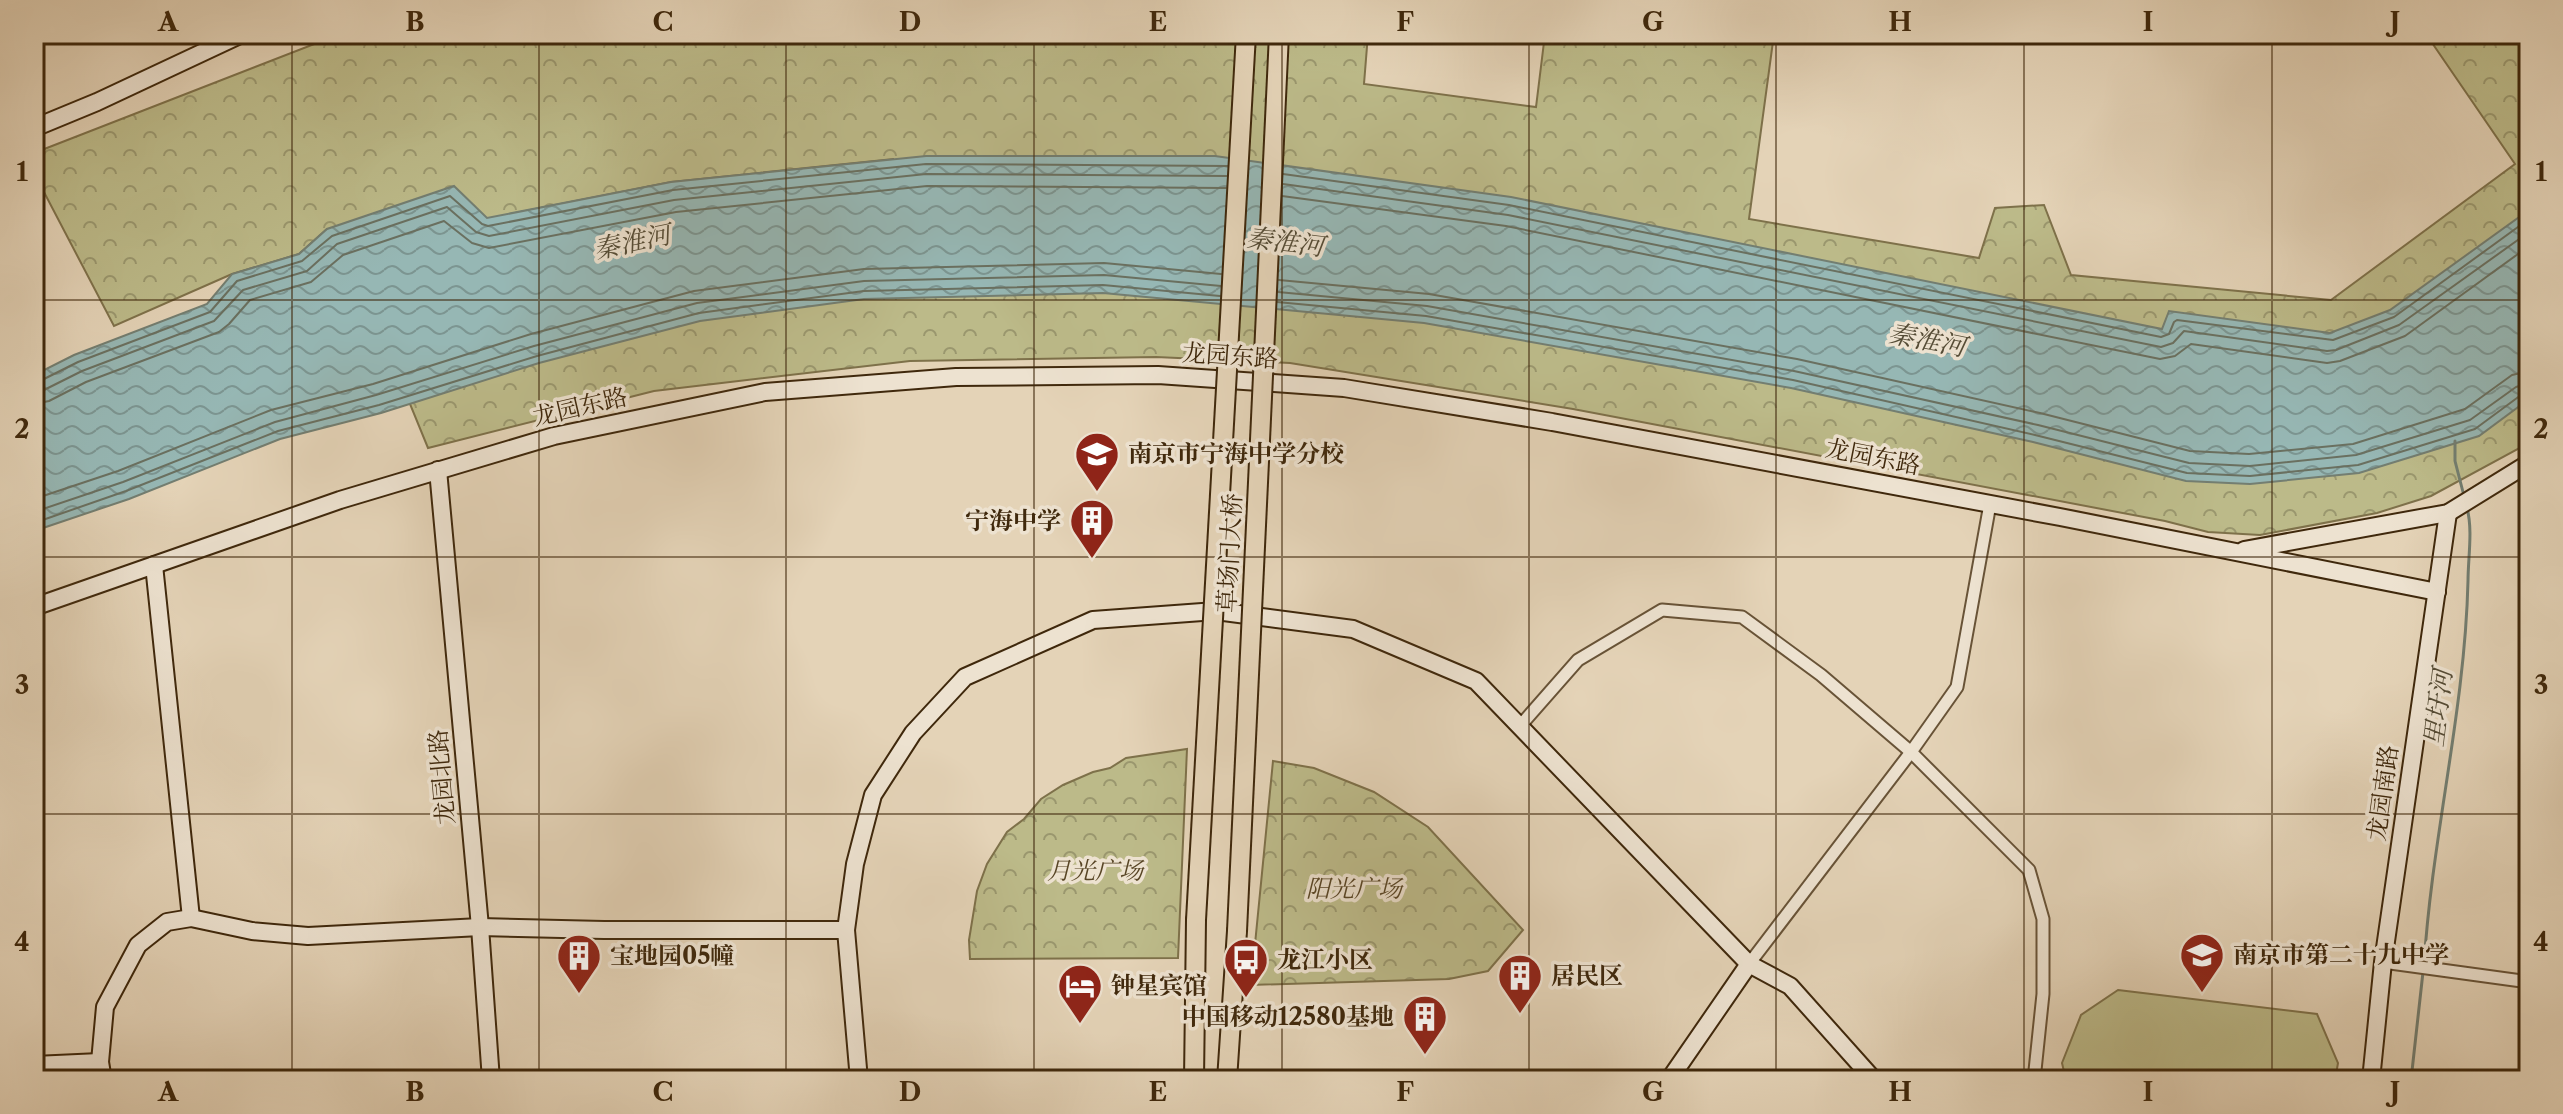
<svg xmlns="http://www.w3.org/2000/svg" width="2563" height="1114" font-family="'Libre Caslon Text','Noto Serif SC',serif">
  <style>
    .park { fill: url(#park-crowns); stroke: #7e714a; stroke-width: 2; fill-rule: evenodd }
    .pitch { fill: #bcba89; stroke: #7e714a; stroke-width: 2 }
    .water { fill: url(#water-waves); stroke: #737e71; stroke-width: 2 }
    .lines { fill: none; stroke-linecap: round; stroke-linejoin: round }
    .shore { stroke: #6a7060; stroke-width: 2 }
    .stream { stroke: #737e71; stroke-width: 3 }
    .street-casing { stroke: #685337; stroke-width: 15 }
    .secondary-casing { stroke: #3f280c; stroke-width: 20 }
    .primary-casing { stroke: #3f280c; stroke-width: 22 }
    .street { stroke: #ede2d0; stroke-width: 11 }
    .secondary { stroke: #ede2d0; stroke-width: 16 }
    .primary { stroke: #e4d3b7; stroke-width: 18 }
    .primary-bridge-casing { stroke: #3f280c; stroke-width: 22; stroke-linecap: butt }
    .primary-bridge { stroke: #e4d3b7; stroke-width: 18 }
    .grid { fill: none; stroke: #3f280c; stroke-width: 2; stroke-opacity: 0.55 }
    .labels { text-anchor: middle; stroke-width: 7; stroke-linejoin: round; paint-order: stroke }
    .street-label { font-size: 24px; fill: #3f280c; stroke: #ede2d0 }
    .poi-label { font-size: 24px; font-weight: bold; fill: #3f280c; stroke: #ede2d0; text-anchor: start }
    .park-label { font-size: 24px; font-style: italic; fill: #584525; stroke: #ede2d0 }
    .water-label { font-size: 26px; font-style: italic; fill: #554c36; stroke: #ede2d0 }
    .neatline { fill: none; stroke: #3f280c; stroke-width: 3 }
    .grid-label { font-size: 26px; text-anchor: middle; font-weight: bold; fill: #3f280c }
  </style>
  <defs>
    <pattern id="park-crowns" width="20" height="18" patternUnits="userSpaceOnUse" patternTransform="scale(2)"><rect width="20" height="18" fill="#bcba89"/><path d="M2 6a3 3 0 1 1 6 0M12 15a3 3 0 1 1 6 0" fill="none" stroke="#9a976e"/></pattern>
    <pattern id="water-waves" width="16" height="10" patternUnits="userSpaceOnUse" patternTransform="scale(2)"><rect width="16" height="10" fill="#96b7b4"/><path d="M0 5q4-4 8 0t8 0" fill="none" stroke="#7c9591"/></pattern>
  </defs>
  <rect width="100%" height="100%" fill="#e4d3b7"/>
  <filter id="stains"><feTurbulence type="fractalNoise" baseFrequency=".0025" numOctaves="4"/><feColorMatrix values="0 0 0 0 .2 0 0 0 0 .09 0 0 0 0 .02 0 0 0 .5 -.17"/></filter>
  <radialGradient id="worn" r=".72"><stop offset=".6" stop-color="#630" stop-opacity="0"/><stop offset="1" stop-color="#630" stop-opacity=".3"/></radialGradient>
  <!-- park -->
  <g class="park">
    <path d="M 340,34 L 1368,34 L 1364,84 L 1536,107 L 1545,34 L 1774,34 L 1749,219 L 1979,258 L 1995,208 L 2044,205 L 2071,275 L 2331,300 L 2515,164 L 2426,34 L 2529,34 L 2529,443 L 2431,496 L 2377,513 L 2260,535 L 2208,532 L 2165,521 L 1573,409 L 1290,363 L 1156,357 L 910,361 L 654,391 L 428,448 L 410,404 L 487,218 L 327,229 L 299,254 L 232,274 L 114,326 L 34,173 L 34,153 ZM 894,159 L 510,214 L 671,182 Z"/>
    <polygon points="1187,749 1178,958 970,959 969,940 977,891 987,864 1007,832 1024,819 1041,799 1063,785 1093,772 1110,768 1126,758"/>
    <polygon points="1273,761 1314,768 1374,792 1428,827 1523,930 1488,971 1449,979 1251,985"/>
  </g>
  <!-- pitch -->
  <polygon class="pitch" points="2118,990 2317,1014 2338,1063 2335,1080 2066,1080 2062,1063 2081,1015"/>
  <!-- water -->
  <polygon class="water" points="926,156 1215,156 1511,197 2162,329 2169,311 2330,333 2390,310 2529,210 2529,399 2479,436 2359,473 2250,484 2186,481 2033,442 1791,388 1424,323 1103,293 864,299 700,321 539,363 381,413 280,439 129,499 34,531 34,375 74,355 207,304 232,274 299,254 327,229 454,186 487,218 671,182"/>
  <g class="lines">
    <!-- shore -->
    <g class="shore">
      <polyline points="1283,174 1509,205 2161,337 2169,334 2174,322 2177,320 2333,340 2394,317 2529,219"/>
      <polyline points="1283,184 1508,215 2161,347 2173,343 2184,331 2327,351 2336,350 2399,325 2529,232"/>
      <polyline points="1282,196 1506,226 2160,359 2175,356 2191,344 2327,363 2340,361 2405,336 2529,246"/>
      <polyline points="1279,280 1429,294 1797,359 2040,413 2190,451 2249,454 2353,444 2465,409 2512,375 2529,371"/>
      <polyline points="1278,292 1427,306 1794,371 2038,425 2189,463 2250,466 2356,455 2470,420 2516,387 2529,383"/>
      <polyline points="1277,302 1426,316 1793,380 2035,435 2187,473 2250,476 2358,465 2475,429 2521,395 2529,394"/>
      <polyline points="34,382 40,381 78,362 210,312 237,281 302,261 332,236 450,196 482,224 488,226 673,190 926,164 1228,166"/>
      <polyline points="34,392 44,390 82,371 214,321 243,290 307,271 337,244 447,207 476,232 489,236 674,200 926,174 1227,176"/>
      <polyline points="34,404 49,401 86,382 219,332 229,324 250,300 311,282 343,255 444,221 472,243 489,248 676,212 927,186 1226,188"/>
      <polyline points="34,499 118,471 271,410 373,384 531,334 694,291 864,269 1104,263 1221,274"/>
      <polyline points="34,512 123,482 275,422 376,395 534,346 697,303 864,281 1104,275 1221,286"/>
      <polyline points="34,523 126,491 278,431 379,405 537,356 699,313 864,291 1103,285 1220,296"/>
    </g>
    <!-- stream -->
    <g class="stream">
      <polyline points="2455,441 2455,461 2464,496"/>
      <path d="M 2424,965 C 2432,836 2465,710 2468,581 C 2468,558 2473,530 2467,508"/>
      <polyline points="2411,1080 2423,972"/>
    </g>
    <!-- street casing -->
    <g class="street-casing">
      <g id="street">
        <polyline points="1520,726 1578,660 1662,610 1742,617 1821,675 1911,752 2029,870 2043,919 2043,994 2034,1080"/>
        <polyline points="2383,962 2529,982"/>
        <polyline points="1749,964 1911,752 1957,687 1990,504"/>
      </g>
    </g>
    <!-- secondary casing -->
    <g class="secondary-casing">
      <g id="secondary">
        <polyline points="34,128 97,102 242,34"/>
        <polyline points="438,470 480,927 491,1080"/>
        <polyline points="2244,550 2448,513 2529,463"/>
        <polyline points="154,565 191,918"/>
        <polyline points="34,607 340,500 554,436 765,392 956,377 1158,375 1344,388 1552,422 2060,517 2437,592"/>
        <polyline points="34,1065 100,1062"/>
        <polyline points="103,1080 100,1062 105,1007 138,945 167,922 191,918 252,931 308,936 480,927 604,930 846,930"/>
        <polyline points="859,1080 846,930 855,864 873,795 913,733 965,677 1093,620 1216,611 1353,629 1476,681 1749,964 1790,986 1874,1080"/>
        <polyline points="1669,1080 1749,964"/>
        <polyline points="2371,1080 2383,962 2448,513"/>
      </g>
    </g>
    <!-- primary casing -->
    <g class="primary-casing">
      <g id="primary">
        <polyline points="1194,1080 1196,920"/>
        <polyline points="1227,1080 1237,931"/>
      </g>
    </g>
    <!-- street -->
    <use href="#street" class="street"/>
    <!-- secondary -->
    <use href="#secondary" class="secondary"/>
    <!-- primary -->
    <use href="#primary" class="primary"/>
    <!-- primary-bridge casing -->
    <g class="primary-bridge-casing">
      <g id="primary-bridge">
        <polyline points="1196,920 1246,34"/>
        <polyline points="1237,931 1279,34"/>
      </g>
    </g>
    <!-- primary-bridge -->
    <use href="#primary-bridge" class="primary-bridge"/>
  </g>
  <!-- grid -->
  <path class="grid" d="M 292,34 L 292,1080M 539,34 L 539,1080M 786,34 L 786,1080M 1034,34 L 1034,1080M 1282,34 L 1282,1080M 1529,34 L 1529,1080M 1776,34 L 1776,1080M 2024,34 L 2024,1080M 2272,34 L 2272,1080M 34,300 L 2529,300M 34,557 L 2529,557M 34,814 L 2529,814"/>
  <!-- icons -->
  <defs>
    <g id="school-pin" transform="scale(2.3)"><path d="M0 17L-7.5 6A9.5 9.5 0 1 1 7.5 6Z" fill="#8f2418" stroke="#ede2d0"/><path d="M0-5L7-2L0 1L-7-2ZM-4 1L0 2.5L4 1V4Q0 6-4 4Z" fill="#fff"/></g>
    <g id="building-pin" transform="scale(2.3)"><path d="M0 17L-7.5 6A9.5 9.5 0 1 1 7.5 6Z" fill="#8f2418" stroke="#ede2d0"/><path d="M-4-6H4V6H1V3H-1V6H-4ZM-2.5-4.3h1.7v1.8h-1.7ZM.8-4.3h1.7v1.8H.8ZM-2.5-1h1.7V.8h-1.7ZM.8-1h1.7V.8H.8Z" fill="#fff"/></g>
    <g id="bus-pin" transform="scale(2.3)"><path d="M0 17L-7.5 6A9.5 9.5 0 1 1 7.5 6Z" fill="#8f2418" stroke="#ede2d0"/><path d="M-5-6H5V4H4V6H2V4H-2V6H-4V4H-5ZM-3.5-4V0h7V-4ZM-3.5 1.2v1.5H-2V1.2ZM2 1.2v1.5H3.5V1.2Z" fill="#fff"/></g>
    <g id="hotel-pin" transform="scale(2.3)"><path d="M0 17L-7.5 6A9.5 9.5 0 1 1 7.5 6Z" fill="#8f2418" stroke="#ede2d0"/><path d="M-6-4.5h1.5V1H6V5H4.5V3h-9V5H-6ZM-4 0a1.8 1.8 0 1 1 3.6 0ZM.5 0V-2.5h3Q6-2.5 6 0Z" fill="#fff"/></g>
  </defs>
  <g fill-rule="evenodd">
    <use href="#school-pin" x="1097" y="454"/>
    <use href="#building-pin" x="1092" y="521"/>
    <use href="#school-pin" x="2202" y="955"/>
    <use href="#building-pin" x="579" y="956"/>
    <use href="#bus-pin" x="1246" y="960"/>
    <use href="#building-pin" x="1520" y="976"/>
    <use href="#hotel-pin" x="1080" y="986"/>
    <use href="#building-pin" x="1425" y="1017"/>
  </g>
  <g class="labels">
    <!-- street labels -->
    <g class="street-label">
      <text transform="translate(1230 356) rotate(4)" y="8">龙园东路</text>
      <text transform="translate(580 407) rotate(-13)" y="8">龙园东路</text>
      <text transform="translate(1873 457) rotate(11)" y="8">龙园东路</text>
      <text transform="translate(1230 553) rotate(-87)" y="8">草场门大桥</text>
      <text transform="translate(442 777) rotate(-95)" y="8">龙园北路</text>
      <text transform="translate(2383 793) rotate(-82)" y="8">龙园南路</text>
    </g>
    <!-- poi labels -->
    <g class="poi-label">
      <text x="1128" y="462">南京市宁海中学分校</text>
      <text x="1061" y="529" text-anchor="end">宁海中学</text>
      <text x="2233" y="963">南京市第二十九中学</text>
      <text x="610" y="964">宝地园05幢</text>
      <text x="1277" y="968">龙江小区</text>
      <text x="1551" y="984">居民区</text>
      <text x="1111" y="994">钟星宾馆</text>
      <text x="1394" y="1025" text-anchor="end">中国移动12580基地</text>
    </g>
    <!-- park labels -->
    <g class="park-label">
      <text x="1095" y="879">月光广场</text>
      <text x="1354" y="897">阳光广场</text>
    </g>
    <!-- water labels -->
    <g class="water-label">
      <text transform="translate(632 242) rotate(-12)" y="9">秦淮河</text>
      <text transform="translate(1285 242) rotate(7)" y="9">秦淮河</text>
      <text transform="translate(1927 340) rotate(11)" y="9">秦淮河</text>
      <text transform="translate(2438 708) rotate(-83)" y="9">里圩河</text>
    </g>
  </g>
  <!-- margin -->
  <rect width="2563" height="1114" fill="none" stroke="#e4d3b7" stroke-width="88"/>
  <rect x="44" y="44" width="2475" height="1026" class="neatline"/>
  <g class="grid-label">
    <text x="168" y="31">A</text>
    <text x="415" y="31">B</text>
    <text x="663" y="31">C</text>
    <text x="910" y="31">D</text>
    <text x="1158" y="31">E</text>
    <text x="1405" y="31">F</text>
    <text x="1653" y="31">G</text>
    <text x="1900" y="31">H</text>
    <text x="2148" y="31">I</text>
    <text x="2395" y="31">J</text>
    <text x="22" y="181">1</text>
    <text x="2541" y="181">1</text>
    <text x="22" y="438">2</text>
    <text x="2541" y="438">2</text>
    <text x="22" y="694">3</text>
    <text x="2541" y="694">3</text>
    <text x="22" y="951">4</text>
    <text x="2541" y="951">4</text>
    <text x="168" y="1101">A</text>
    <text x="415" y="1101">B</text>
    <text x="663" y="1101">C</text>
    <text x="910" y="1101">D</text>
    <text x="1158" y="1101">E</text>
    <text x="1405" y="1101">F</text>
    <text x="1653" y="1101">G</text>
    <text x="1900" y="1101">H</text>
    <text x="2148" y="1101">I</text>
    <text x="2395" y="1101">J</text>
  </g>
  <rect width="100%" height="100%" filter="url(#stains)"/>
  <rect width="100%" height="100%" fill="url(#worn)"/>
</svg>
